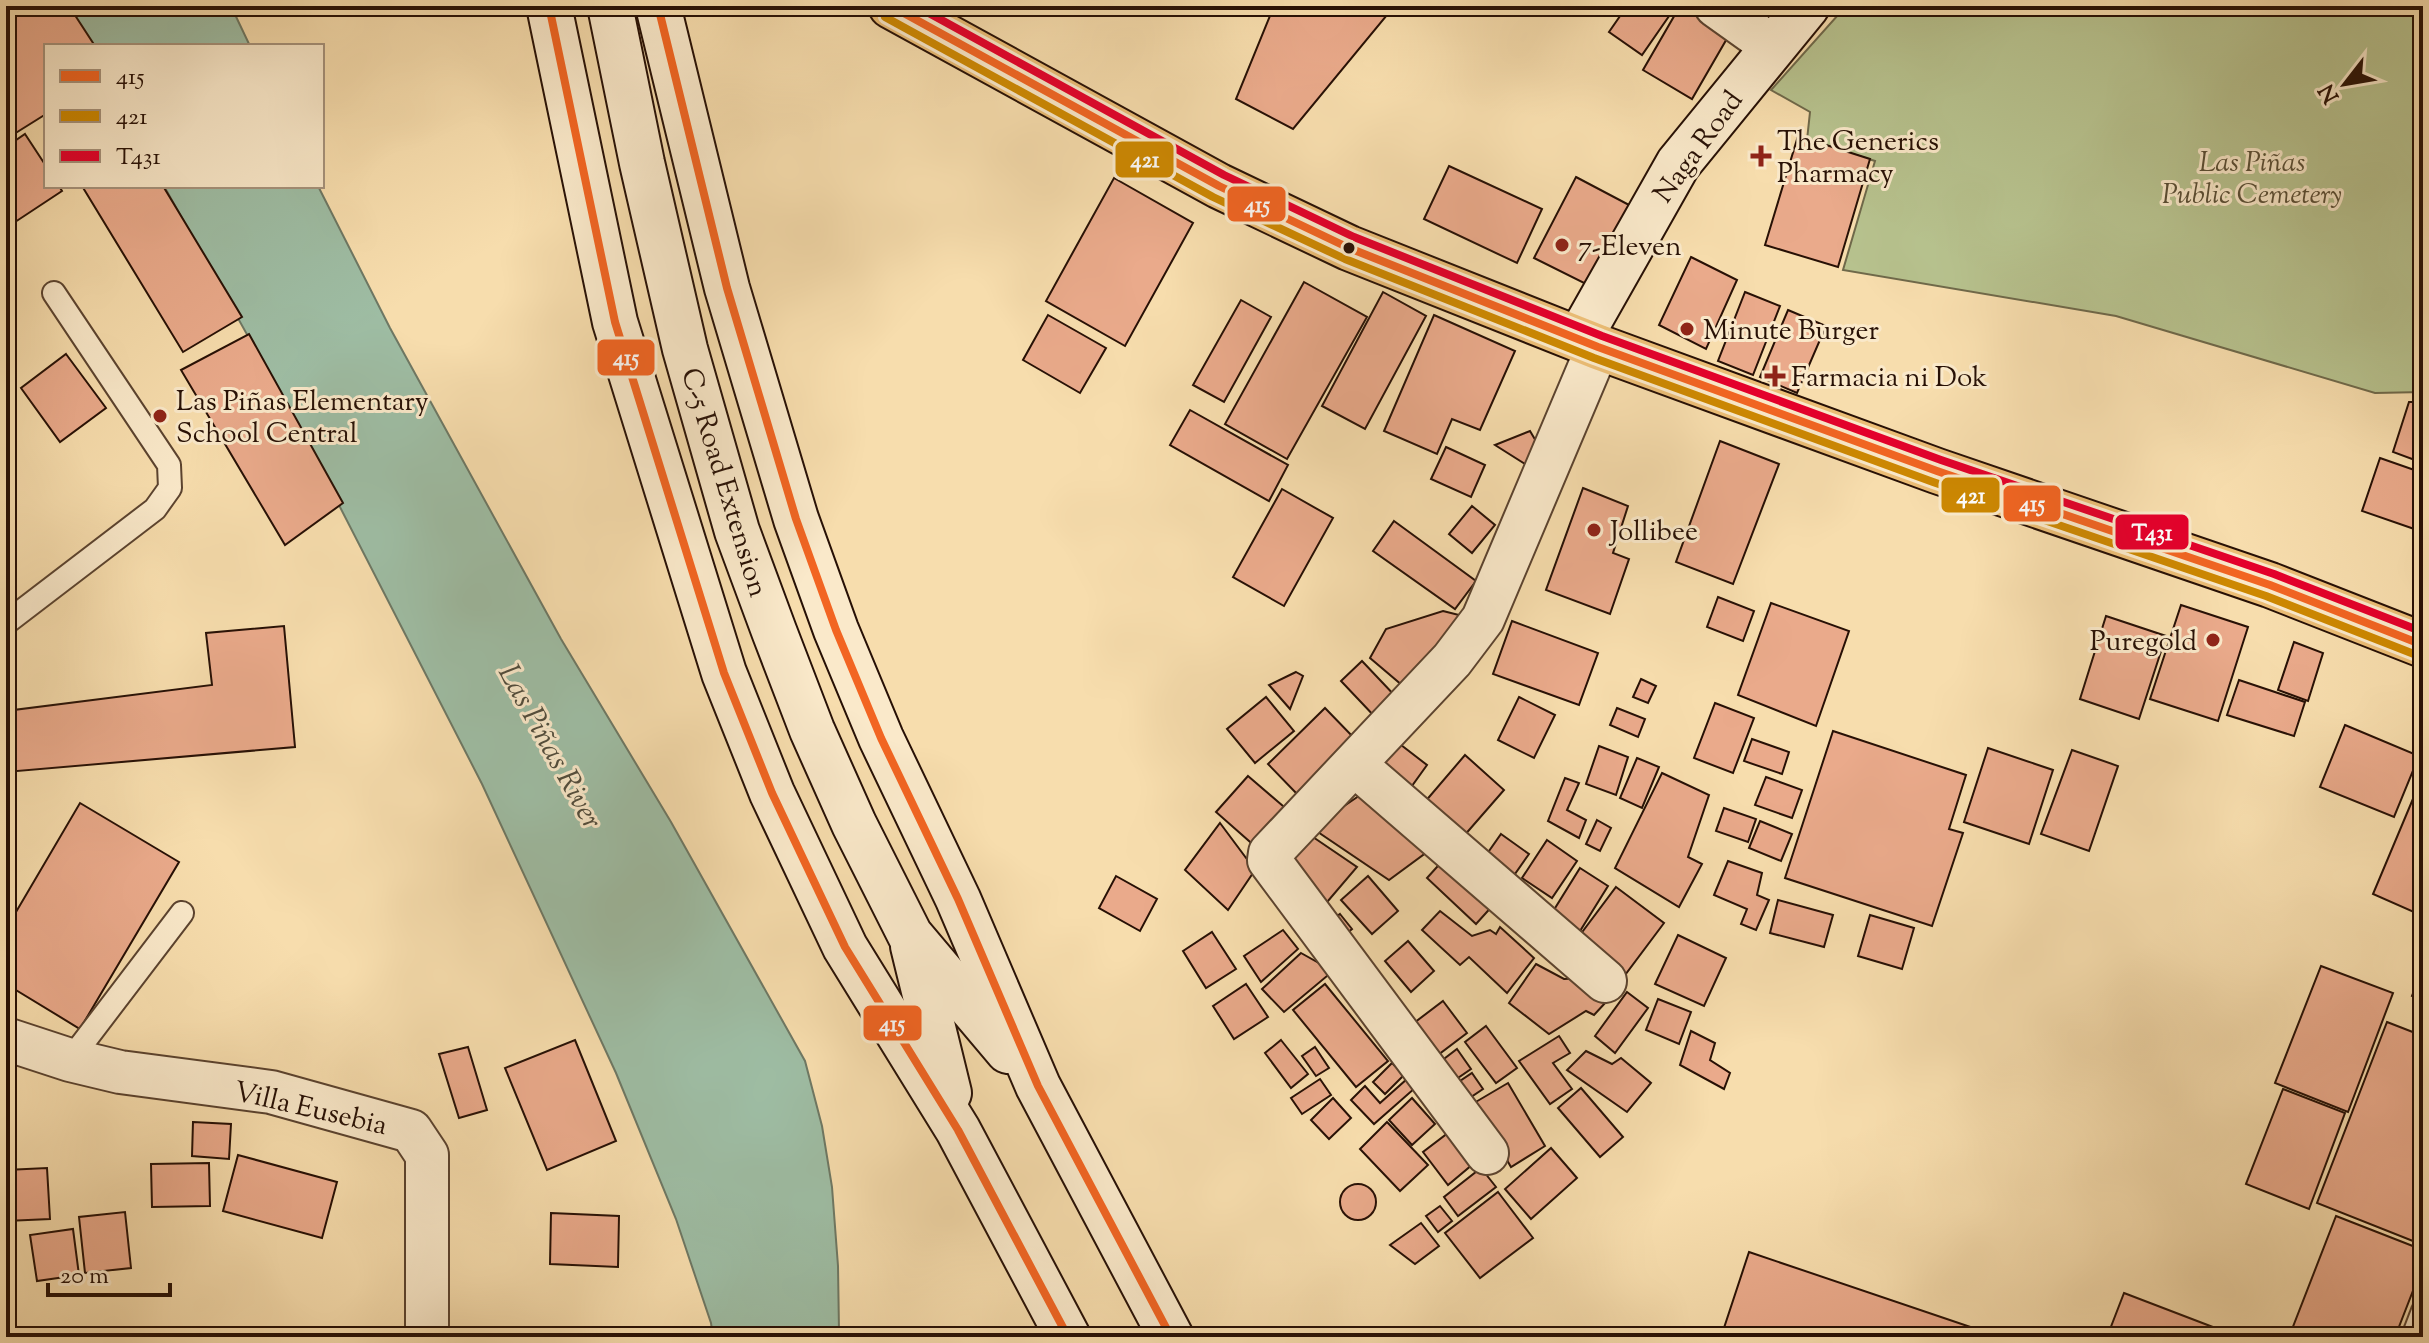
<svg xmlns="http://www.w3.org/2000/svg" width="2429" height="1343" font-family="'Sorts Mill Goudy',serif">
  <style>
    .green { fill: #b7c28e; stroke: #6f694a; stroke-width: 2 }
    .water { fill: #9ebda4; stroke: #6e7864; stroke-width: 2 }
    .building { fill: #eaaa8b; stroke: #271005; stroke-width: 2 }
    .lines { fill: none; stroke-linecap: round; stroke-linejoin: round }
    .lane-casing { stroke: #5b432f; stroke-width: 26 }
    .street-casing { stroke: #5b432f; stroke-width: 46 }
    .secondary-casing { stroke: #271005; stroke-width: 48 }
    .primary-casing { stroke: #271005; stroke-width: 48 }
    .lane { stroke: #fae9ca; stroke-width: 22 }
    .street { stroke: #fae9ca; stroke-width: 42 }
    .secondary { stroke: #fae9ca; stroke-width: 44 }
    .primary { stroke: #ecbe76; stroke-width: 44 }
    .bus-1-casing { stroke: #fae9ca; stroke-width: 14 }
    .bus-2-casing { stroke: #fae9ca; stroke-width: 14 }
    .bus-3-casing { stroke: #fae9ca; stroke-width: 14 }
    .bus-1 { stroke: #f26522; stroke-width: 8 }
    .bus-2 { stroke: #cd8801; stroke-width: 8 }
    .bus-3 { stroke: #e4002b; stroke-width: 8 }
    .poi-dot { fill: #8f2418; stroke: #fae9ca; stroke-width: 3 }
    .bus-dot { fill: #271005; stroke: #fae9ca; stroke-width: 3 }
    .labels { text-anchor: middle; stroke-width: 6; stroke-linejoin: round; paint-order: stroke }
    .poi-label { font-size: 28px; fill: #271005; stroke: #fae9ca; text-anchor: start }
    .street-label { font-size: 28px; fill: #271005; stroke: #fae9ca }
    .park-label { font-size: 28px; font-style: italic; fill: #594e35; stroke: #fae9ca }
    .water-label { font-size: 30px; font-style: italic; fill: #514d3d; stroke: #fae9ca }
    .line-badge { stroke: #fae9ca; stroke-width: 3 }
    .badge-label { font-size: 22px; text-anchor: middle; font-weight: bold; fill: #fff }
  </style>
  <rect width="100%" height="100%" fill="#f7ddad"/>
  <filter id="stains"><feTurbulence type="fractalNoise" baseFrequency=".0025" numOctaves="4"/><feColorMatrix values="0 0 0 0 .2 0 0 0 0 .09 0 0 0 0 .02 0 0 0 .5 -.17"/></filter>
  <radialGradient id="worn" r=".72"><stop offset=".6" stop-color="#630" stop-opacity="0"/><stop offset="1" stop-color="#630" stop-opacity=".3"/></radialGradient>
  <!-- green -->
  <polygon class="green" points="1846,6 2423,6 2423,392 2375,393 2116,316 1843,270 1875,161 1807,140 1810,112 1771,90"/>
  <!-- water -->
  <g class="water">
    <polygon points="56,6 231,6 250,46 80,46"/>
    <polygon points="164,186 318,186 390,328 561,639 671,822 805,1061 822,1126 832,1187 838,1266 839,1331 843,1337 713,1337 711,1323 676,1219 616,1073 482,784 301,431"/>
  </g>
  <!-- building -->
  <g class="building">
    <polygon points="6,6 69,6 95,46 46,46 46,114 6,139"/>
    <polygon points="1274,6 1384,6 1392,9 1293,129 1236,99"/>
    <polygon points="1627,6 1676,6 1642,55 1609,32"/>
    <polygon points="1680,6 1729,35 1692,99 1643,70"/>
    <polygon points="25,134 46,166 46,186 59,186 62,191 6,228 6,147"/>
    <polygon points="1798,136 1870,159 1838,267 1765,245"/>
    <polygon points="1449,166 1542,209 1517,263 1424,219"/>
    <polygon points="1576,177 1631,206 1590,286 1534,258"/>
    <polygon points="1114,178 1193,223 1125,346 1046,301"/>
    <polygon points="82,186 163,186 242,317 183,352"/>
    <polygon points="1691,257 1737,280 1706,349 1659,325"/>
    <polygon points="1304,282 1367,317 1287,459 1225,424"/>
    <polygon points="1383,292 1426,316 1365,429 1322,406"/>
    <polygon points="1745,292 1780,306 1753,375 1718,361"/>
    <polygon points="1241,300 1271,317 1224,402 1193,385"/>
    <polygon points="1788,310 1826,326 1797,393 1760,377"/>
    <polygon points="1048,315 1106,348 1080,393 1023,360"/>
    <polygon points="1434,315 1515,351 1480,430 1452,419 1437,454 1384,431"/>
    <polygon points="249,334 343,503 285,545 181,370"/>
    <polygon points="66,354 106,408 60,442 21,388"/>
    <polygon points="2409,402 2423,402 2423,463 2393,452"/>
    <polygon points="1190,410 1288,465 1269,501 1170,445"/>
    <polygon points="1530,431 1546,458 1533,469 1495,445"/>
    <polygon points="1720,441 1779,464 1733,584 1676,562"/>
    <polygon points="1446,447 1485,465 1471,497 1431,479"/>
    <polygon points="2380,458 2423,473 2423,532 2362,511"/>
    <polygon points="1583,488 1628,506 1613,553 1629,559 1610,614 1546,590"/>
    <polygon points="1282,489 1333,518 1284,606 1233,577"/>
    <polygon points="1472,506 1495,525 1472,553 1449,534"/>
    <polygon points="1394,521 1476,581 1455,609 1373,551"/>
    <polygon points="1718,597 1754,611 1743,641 1707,627"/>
    <polygon points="1771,603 1849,631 1816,726 1738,695"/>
    <polygon points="2181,605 2248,627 2218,721 2150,699"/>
    <polygon points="1443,611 1471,618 1409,691 1370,658 1386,629"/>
    <polygon points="2106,616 2166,636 2139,719 2080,699"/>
    <polygon points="1512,621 1598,653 1579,705 1493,674"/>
    <polygon points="284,626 295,747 6,772 6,711 212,685 206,633"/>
    <polygon points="2294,642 2323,653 2308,701 2278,690"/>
    <polygon points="1362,661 1398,699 1377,719 1341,681"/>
    <polygon points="1296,672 1303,676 1290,709 1269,685"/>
    <polygon points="1641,679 1656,686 1648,703 1633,697"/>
    <polygon points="2239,680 2305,702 2294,736 2227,715"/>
    <polygon points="1266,697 1294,731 1255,763 1227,729"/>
    <polygon points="1519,697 1555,715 1534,758 1498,740"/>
    <polygon points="1715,703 1754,718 1733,773 1694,758"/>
    <polygon points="1325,708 1356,740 1299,796 1268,764"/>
    <polygon points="1617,708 1645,719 1638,737 1610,725"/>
    <polygon points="2345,725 2419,756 2394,817 2320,787"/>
    <polygon points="1833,731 1966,775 1949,829 1963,833 1932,926 1785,878"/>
    <polygon points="1392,738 1427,765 1409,790 1373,762"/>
    <polygon points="1752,739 1789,752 1782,774 1744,761"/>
    <polygon points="1599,746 1628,757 1616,795 1586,784"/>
    <polygon points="1988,748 2053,770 2029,844 1964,822"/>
    <polygon points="2072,750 2118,766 2089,851 2041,834"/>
    <polygon points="1465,755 1504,790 1463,837 1424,803"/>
    <polygon points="1637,758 1659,767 1642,808 1620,798"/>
    <polygon points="1662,773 1709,795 1688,857 1702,864 1679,907 1615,868"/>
    <polygon points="2423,775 2423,896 2416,913 2373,894"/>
    <polygon points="1248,776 1290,812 1257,848 1216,812"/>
    <polygon points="1766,777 1802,790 1792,818 1755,805"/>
    <polygon points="1565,778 1579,783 1567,810 1586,820 1579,838 1548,821"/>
    <polygon points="1369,789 1427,852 1389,880 1312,828"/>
    <polygon points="80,803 179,862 80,1029 6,984 6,929"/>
    <polygon points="1724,808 1756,819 1748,842 1716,831"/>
    <polygon points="1597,820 1611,828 1600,851 1586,844"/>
    <polygon points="1760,821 1792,834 1781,861 1749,848"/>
    <polygon points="1220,823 1255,870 1228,910 1185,870"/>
    <polygon points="1501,834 1529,854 1510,881 1482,861"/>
    <polygon points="1310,835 1357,867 1322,908 1279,866"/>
    <polygon points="1547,840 1577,861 1552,898 1522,878"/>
    <polygon points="1446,857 1495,903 1476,924 1427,878"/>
    <polygon points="1728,861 1762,873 1757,895 1769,900 1756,930 1741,924 1747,909 1714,895"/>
    <polygon points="1580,868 1608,886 1580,931 1552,913"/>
    <polygon points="1116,876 1157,899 1140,931 1099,908"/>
    <polygon points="1368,876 1398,911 1372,934 1341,900"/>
    <polygon points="1616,887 1664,923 1619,983 1571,947"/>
    <polygon points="1778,900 1833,915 1824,947 1770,933"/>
    <polygon points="1440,911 1472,936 1490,930 1496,934 1500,927 1534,958 1507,993 1469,957 1460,965 1422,930"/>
    <polygon points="1340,914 1352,929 1336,942 1324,926"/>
    <polygon points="1870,915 1914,928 1902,969 1858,956"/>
    <polygon points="1283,930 1298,949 1261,982 1244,956"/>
    <polygon points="1212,932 1236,969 1206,988 1183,951"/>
    <polygon points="1678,935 1726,958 1704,1006 1655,984"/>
    <polygon points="1408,941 1434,971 1411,992 1385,961"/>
    <polygon points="1301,953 1333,971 1284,1012 1262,989"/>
    <polygon points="1536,964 1564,979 1585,978 1591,989 1606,1002 1594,1015 1586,1011 1549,1034 1509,1003"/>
    <polygon points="2321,966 2393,993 2348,1112 2275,1083"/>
    <polygon points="2423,968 2423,1000 2412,996"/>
    <polygon points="1246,984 1268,1017 1234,1039 1213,1006"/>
    <polygon points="1325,984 1388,1061 1356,1087 1293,1010"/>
    <polygon points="1627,992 1648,1008 1615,1053 1595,1036"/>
    <polygon points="1658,999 1691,1012 1679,1044 1646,1030"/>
    <polygon points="1443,1001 1467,1033 1430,1061 1406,1029"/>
    <polygon points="2387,1022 2423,1036 2423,1245 2317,1203"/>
    <polygon points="1486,1026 1517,1068 1496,1083 1465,1042"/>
    <polygon points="1691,1031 1715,1043 1710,1060 1730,1073 1724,1089 1680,1065"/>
    <polygon points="1559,1036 1570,1053 1553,1063 1572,1089 1550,1104 1519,1061"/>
    <polygon points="575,1040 616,1141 547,1170 505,1068"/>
    <polygon points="1281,1040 1308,1074 1291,1088 1265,1053"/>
    <polygon points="468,1047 487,1110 459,1118 439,1054"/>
    <polygon points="1315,1047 1329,1068 1316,1076 1302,1056"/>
    <polygon points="1457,1049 1471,1069 1449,1084 1436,1065"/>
    <polygon points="1586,1051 1612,1064 1621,1058 1651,1083 1627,1112 1567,1070"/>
    <polygon points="1392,1063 1404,1075 1385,1094 1373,1082"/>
    <polygon points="1472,1073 1483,1089 1462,1103 1451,1087"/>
    <polygon points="1320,1079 1331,1095 1302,1114 1291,1098"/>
    <polygon points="1407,1079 1415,1088 1374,1124 1351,1100 1365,1086 1380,1103"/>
    <polygon points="1508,1083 1545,1146 1511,1167 1474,1103"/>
    <polygon points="1581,1088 1623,1137 1600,1157 1558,1108"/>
    <polygon points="2283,1089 2345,1113 2309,1209 2246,1184"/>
    <polygon points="1333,1098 1351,1118 1329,1139 1311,1120"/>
    <polygon points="1412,1098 1435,1124 1412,1145 1389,1120"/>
    <polygon points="193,1122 231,1124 229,1159 192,1156"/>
    <polygon points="1387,1122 1428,1165 1400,1191 1360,1149"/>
    <polygon points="1448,1133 1473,1164 1448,1185 1423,1152"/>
    <polygon points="1551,1148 1577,1178 1531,1219 1505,1189"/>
    <polygon points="238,1155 337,1182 322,1238 223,1211"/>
    <polygon points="209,1163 210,1206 152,1207 151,1164"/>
    <polygon points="47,1168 50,1219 6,1221 6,1170"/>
    <polygon points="1481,1168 1496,1187 1458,1216 1444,1197"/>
    <circle cx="1358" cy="1202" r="18"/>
    <polygon points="1498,1192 1533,1238 1480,1278 1445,1233"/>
    <polygon points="1440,1206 1452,1221 1438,1232 1426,1216"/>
    <polygon points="125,1212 131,1268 85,1273 79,1217"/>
    <polygon points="551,1213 619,1216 618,1267 550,1264"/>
    <polygon points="2336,1216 2423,1250 2423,1265 2395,1337 2289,1337"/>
    <polygon points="1421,1223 1439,1246 1415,1264 1390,1245"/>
    <polygon points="73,1229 79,1275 37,1281 30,1235"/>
    <polygon points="1749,1252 2000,1337 1721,1337"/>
    <polygon points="2124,1293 2239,1337 2107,1337"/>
  </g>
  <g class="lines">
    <!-- lane casing -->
    <g class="lane-casing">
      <g id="lane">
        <polyline points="6,623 155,509 170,488 169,465 54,293"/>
        <polyline points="70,1060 182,913"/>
        <polyline points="2413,1337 2423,1311"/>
      </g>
    </g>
    <!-- street casing -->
    <g class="street-casing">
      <g id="street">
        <polyline points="1716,6 1772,46"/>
        <polyline points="1355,765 1605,981"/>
        <polyline points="6,1039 70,1060 120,1072 271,1092 411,1131 427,1155 427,1337"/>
        <polyline points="1487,1153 1269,860 1270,853 1452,660 1483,619 1598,347"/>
      </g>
    </g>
    <!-- secondary casing -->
    <g class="secondary-casing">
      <g id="secondary">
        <polyline points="549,6 615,322 724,673 772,793 845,947 958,1130 1068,1337"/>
        <polyline points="610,6 642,163 685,349 737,531 774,631 812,730 854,824 910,935 1008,1051"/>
        <polyline points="658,6 727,288 796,519 836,630 881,738 958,899 1038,1086 1171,1337"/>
        <polyline points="1579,339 1678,164 1807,6"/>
        <polyline points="913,946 949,1093"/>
      </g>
    </g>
    <!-- primary casing -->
    <g class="primary-casing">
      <polyline id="primary" points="891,6 1219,186 1349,248 1598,347 1937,471 2270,585 2423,645"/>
    </g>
    <!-- lane -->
    <use href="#lane" class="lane"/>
    <!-- street -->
    <use href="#street" class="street"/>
    <!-- secondary -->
    <use href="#secondary" class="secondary"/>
    <!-- primary -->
    <use href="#primary" class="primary"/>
    <!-- bus-1 casing -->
    <g class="bus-1-casing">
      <g id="bus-1">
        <polyline points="549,6 615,322 724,673 772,793 845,947 958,1130 1068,1337"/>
        <polyline points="658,6 727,288 796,519 836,630 881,738 958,899 1038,1086 1171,1337"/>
        <polyline points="891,6 1219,186 1349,248 1598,347 1937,471 2270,585 2423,645"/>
      </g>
    </g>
    <!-- bus-2 casing -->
    <g class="bus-2-casing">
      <polyline id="bus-2" points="885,17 1213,197 1345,259 1594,358 1933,482 2266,596 2419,656"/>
    </g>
    <!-- bus-3 casing -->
    <g class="bus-3-casing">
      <polyline id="bus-3" points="916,6 1224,175 1354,237 1602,336 1941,460 2274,574 2423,632"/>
    </g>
    <!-- bus-1 -->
    <use href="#bus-1" class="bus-1"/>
    <!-- bus-2 -->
    <use href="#bus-2" class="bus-2"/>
    <!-- bus-3 -->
    <use href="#bus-3" class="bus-3"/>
  </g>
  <!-- markers -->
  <g class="poi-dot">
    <path d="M1757 144h8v8h8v8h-8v8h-8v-8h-8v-8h8z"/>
    <circle cx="1562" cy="245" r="8"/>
    <circle cx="1687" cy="329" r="8"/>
    <path d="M1771 364h8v8h8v8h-8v8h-8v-8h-8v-8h8z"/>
    <circle cx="160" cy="416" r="8"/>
    <circle cx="1594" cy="530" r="8"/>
    <circle cx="2213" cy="640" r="8"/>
  </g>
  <circle class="bus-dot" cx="1349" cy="248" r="7"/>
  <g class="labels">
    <!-- poi labels -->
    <g class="poi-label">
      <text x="1777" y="150">The Generics<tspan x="1777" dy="32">Pharmacy</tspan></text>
      <text x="1578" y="255">7-Eleven</text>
      <text x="1703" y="339">Minute Burger</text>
      <text x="1791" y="386">Farmacia ni Dok</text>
      <text x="176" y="410">Las Piñas Elementary<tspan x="176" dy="32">School Central</tspan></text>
      <text x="1610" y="540">Jollibee</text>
      <text x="2197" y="650" text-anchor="end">Puregold</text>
    </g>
    <!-- street labels -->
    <g class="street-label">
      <text transform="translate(1697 146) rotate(-54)" y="10">Naga Road</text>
      <text transform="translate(726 482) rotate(73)" y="10">C-5 Road Extension</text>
      <text transform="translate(311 1107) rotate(13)" y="10">Villa Eusebia</text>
    </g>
    <!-- park labels -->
    <g class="park-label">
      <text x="2252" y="171">Las Piñas<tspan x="2252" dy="32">Public Cemetery</tspan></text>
    </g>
    <!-- water labels -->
    <g class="water-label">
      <text transform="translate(551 746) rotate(61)" y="10">Las Piñas River</text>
    </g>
  </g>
  <g class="line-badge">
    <rect x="1114" y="140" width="61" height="39" rx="8" fill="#cd8801"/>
    <rect x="1226" y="185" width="61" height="38" rx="8" fill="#f26522"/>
    <rect x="596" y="338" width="60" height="39" rx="8" fill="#f26522"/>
    <rect x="1940" y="476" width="61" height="38" rx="8" fill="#cd8801"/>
    <rect x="2002" y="484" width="60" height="39" rx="8" fill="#f26522"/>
    <rect x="2114" y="513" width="76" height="38" rx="8" fill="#e4002b"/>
    <rect x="862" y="1004" width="61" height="38" rx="8" fill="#f26522"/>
  </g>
  <g class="badge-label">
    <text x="1145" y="167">421</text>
    <text x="1257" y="212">415</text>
    <text x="626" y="365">415</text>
    <text x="1971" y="503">421</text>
    <text x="2032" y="511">415</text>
    <text x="2152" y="540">T431</text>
    <text x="892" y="1031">415</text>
  </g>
  <!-- margin -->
  <rect width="2429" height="1343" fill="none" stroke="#f7ddad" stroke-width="32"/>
  <rect x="8" y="8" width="2413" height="1327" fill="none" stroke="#271005" stroke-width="4"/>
  <rect x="16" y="16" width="2397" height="1311" fill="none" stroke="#271005" stroke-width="2"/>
  <!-- legend -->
  <rect x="44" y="44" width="280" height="144" fill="#fae9ca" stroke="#a6927b" stroke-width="2"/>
  <rect x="60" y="70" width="40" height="12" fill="#f26522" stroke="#a6927b" stroke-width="2"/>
  <text x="116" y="84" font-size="24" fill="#271005">415</text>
  <rect x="60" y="110" width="40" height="12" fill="#cd8801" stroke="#a6927b" stroke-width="2"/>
  <text x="116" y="124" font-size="24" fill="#271005">421</text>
  <rect x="60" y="150" width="40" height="12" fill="#e4002b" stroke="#a6927b" stroke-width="2"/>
  <text x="116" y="164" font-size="24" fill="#271005">T431</text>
  <!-- north arrow -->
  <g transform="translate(2345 84) rotate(239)" stroke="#fae9ca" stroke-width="6" paint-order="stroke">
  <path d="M0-6L14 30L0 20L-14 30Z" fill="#271005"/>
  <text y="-12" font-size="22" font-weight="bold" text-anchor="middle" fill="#271005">N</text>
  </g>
  <!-- scale -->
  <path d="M48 1283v12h122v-12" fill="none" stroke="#271005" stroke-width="4"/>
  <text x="60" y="1283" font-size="24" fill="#271005" stroke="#fae9ca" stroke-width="6" paint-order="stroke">20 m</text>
  <rect width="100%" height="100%" filter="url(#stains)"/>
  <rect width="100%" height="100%" fill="url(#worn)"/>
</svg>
